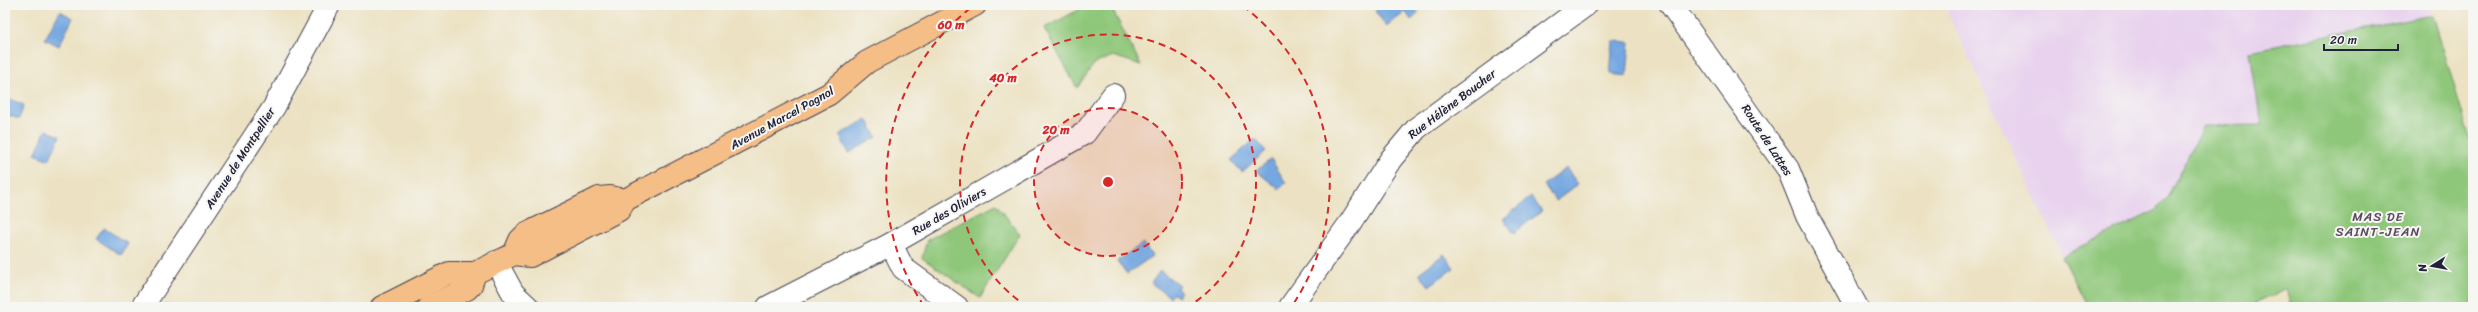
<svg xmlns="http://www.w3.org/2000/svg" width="2478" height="312" font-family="Sriracha,sans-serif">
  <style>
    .built { fill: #e8d2ee }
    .green { fill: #8fc77a; stroke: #58745a }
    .water { fill: #74a7e0; stroke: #4b648e }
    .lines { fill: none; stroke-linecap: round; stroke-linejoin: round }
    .minor-casing { stroke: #403f4f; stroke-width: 24 }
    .major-casing { stroke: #403f4f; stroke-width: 24 }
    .minor { stroke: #fff; stroke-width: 22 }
    .major { stroke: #f6be87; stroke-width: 22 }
    .ring { fill: none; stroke: #d62828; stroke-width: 2; stroke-dasharray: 7 5 }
    .labels { text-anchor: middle; stroke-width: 4; stroke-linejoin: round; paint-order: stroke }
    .street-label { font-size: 12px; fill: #22223b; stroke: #f6f6f2 }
    .neighbourhood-label { font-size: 13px; letter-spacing: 1px; fill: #5d4b63; stroke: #f6f6f2 }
    .centre { fill: #d62828; stroke: #f6f6f2; stroke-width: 2 }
    .ring-label { font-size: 12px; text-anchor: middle; font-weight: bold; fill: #d62828; stroke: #f6f6f2; stroke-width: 4; stroke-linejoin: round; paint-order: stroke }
  </style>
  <rect width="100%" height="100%" fill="#f6f6f2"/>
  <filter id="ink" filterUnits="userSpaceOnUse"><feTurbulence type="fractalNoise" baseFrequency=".025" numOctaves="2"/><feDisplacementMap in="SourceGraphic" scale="8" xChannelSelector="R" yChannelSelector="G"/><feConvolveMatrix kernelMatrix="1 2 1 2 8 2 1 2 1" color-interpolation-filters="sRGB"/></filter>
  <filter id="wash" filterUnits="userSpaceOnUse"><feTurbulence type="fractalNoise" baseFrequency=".012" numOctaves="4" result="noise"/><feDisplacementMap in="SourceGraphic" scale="16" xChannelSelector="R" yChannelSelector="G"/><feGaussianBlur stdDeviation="0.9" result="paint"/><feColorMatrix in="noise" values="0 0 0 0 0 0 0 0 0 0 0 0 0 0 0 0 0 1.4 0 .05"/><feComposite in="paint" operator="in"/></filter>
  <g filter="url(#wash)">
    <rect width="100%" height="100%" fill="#ece2c3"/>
    <!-- built -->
    <polygon class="built" points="1944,5 2430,5 2433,15 2251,51 2261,125 2203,126 2168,196 2157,210 2062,256"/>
    <!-- green -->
    <g class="green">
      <polygon points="1088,5 1110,5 1141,65 1113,56 1094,64 1077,88 1044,28"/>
      <polygon points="2433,15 2471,142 2473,142 2473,307 2291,307 2286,288 2249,307 2088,307 2062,256 2157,210 2168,196 2203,126 2261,125 2250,51"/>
      <polygon points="996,204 1020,234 980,298 922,258 927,240"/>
    </g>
    <!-- water -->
    <g class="water">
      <polygon points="1384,5 1413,5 1419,13 1411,20 1406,12 1386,26 1375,11"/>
      <polygon points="60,11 73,18 59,46 45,39"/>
      <polygon points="1613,41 1630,42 1627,76 1610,74"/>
      <polygon points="5,97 24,105 19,119 5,114"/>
      <polygon points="867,119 877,137 849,153 839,135"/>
      <polygon points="46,130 60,136 49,160 35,154"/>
      <polygon points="1255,139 1266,151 1242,172 1231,160"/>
      <polygon points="1271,159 1286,183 1279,189 1256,171"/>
      <polygon points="1566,168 1578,184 1556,201 1543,185"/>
      <polygon points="1531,197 1542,211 1514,233 1503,219"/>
      <polygon points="104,228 128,244 121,255 96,239"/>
      <polygon points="1143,243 1152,256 1127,274 1117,261"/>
      <polygon points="1444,254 1454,268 1429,286 1419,273"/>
      <polygon points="1160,271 1179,285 1177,288 1181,292 1178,296 1173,294 1170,297 1151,283"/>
    </g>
  </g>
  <g filter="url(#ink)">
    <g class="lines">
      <!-- minor casing -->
      <g class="minor-casing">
        <g id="minor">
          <polyline points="1671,5 1788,169 1807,216 1857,307"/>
          <polyline points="891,244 903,268 957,307"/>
          <polyline points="496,262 513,293 528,307"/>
          <polyline points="142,307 274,107 329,5"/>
          <polyline points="768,307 891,244 1085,133 1113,95"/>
          <polyline points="1290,307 1350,223 1391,159 1417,128 1586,5"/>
        </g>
      </g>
      <!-- major casing -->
      <g class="major-casing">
        <g id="major">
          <polyline points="514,254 520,240 526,234 599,198 610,197 625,200"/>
          <polyline points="382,307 449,273 475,273 514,254 530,256 619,210 625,200 829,94 867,62 975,5"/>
          <polyline points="429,307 467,289 471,285 475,273"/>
        </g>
      </g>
      <!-- minor -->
      <use href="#minor" class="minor"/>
      <!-- major -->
      <use href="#major" class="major"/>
    </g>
  </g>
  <!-- distance rings -->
  <circle cx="1108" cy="182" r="74" fill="#d62828" fill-opacity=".12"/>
  <g class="ring">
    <circle cx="1108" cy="182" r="74"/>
    <path d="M1028 307A148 148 0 1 1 1188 307"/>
    <path d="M924 306A222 222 0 0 1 973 6M1243 6A222 222 0 0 1 1292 306"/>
  </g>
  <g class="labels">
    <!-- street labels -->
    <g class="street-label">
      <text transform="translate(1452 104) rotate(-37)" y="4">Rue Hélène Boucher</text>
      <text transform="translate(782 118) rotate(-29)" y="4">Avenue Marcel Pagnol</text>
      <text transform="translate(1767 140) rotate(57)" y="4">Route de Lattes</text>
      <text transform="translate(240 158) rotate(-57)" y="4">Avenue de Montpellier</text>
      <text transform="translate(949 211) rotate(-30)" y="4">Rue des Oliviers</text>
    </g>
    <!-- neighbourhood labels -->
    <g class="neighbourhood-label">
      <text x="2378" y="221">MAS DE<tspan x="2378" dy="15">SAINT-JEAN</tspan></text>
    </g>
  </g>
  <circle cx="1108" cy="182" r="6" class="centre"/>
  <g class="ring-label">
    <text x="951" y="29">60 m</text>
    <text x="1003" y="82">40 m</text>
    <text x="1056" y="134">20 m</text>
  </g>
  <!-- margin -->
  <rect width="2478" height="312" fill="none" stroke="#f6f6f2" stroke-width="20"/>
  <!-- north arrow -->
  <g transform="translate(2432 266) rotate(259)" stroke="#f6f6f2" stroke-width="3" paint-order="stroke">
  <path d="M0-3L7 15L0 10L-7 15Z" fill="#22223b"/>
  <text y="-6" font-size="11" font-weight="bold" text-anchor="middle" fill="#22223b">N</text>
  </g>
  <!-- scale -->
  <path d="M2324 44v6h74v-6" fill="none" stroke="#22223b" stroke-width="2"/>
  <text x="2330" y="44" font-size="12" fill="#22223b" stroke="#f6f6f2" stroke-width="3" paint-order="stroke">20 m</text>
</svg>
